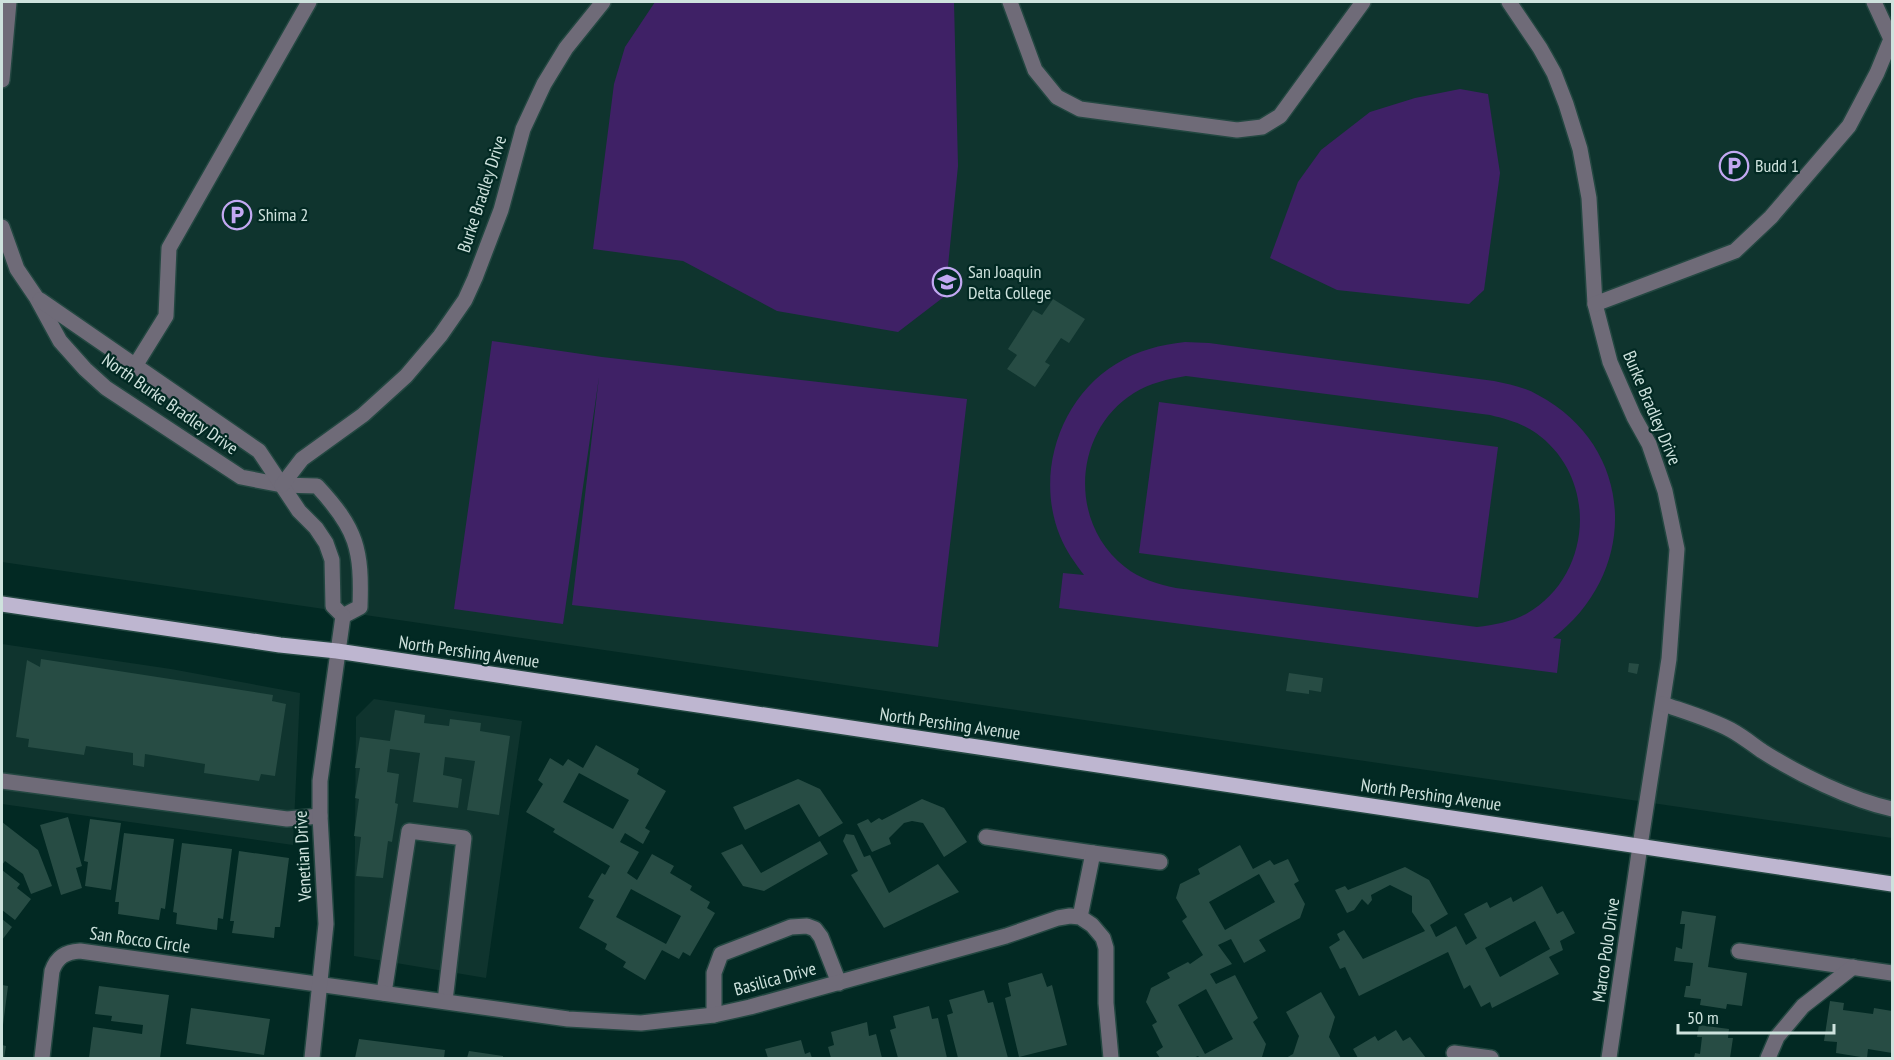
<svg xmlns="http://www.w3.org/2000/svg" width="1894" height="1060" font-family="'PT Sans Narrow',sans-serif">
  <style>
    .built { fill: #0f342e }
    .green { fill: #3f2166; fill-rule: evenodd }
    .building { fill: #274c44; fill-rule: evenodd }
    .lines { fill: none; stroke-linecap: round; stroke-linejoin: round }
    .minor-casing { stroke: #234741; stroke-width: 18 }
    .major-casing { stroke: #234741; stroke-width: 18 }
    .minor { stroke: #6f6b78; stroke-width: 15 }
    .major { stroke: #beb6d0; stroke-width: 15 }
    .labels { text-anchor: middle; stroke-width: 4.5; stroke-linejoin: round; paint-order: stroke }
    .poi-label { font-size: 18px; fill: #cee2dd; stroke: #022923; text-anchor: start }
    .street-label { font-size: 18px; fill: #cee2dd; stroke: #022923 }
  </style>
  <rect width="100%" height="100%" fill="#022923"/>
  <!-- built -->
  <g class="built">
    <polygon points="2,2 1892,2 1892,838 2,562"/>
    <polygon points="2,644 171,669 300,693 293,845 2,804"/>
    <polygon points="374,699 522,721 486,978 354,956 356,717"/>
  </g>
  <!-- green -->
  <g class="green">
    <polygon points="655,2 954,2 958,166 945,296 898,332 777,311 683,261 593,249 614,84 625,47"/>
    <polygon points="1460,89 1488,94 1500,173 1484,290 1469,304 1337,290 1270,258 1298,182 1321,150 1370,112 1415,98"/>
    <polygon points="492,341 602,357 967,399 938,647 572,605 599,377 563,624 454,609"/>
    <path d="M 1185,342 L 1209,343 L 1494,381 C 1509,384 1524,387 1538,395 C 1636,447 1640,572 1553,638 L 1561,639 L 1557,673 L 1059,608 L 1063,573 L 1084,575 C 1075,563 1066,551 1060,536 C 1035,475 1059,399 1116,364 C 1138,350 1160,345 1185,342 ZM 1186,376 L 1490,415 C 1506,419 1522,423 1536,433 C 1599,478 1593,576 1526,614 C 1511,622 1494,625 1477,627 L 1176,588 C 1157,584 1140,579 1125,567 C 1068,523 1073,431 1134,393 C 1150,383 1168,379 1186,376 Z"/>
    <polygon points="1159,402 1498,447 1478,598 1139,553"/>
  </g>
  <!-- building -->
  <g class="building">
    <polygon points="1053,299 1085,319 1069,343 1061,338 1045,362 1050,365 1035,387 1007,369 1017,355 1008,349 1033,310 1042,315"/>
    <polygon points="41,659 273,695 272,701 286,704 275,776 261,774 259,781 204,773 205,764 145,754 144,767 133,765 133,753 86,746 84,755 28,747 29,739 16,737 27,660 40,667"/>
    <polygon points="1629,663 1639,664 1637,674 1628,672"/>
    <polygon points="1289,673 1323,678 1321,692 1309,690 1309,694 1286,691"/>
    <polygon points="395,710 425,715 424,723 449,726 450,719 481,723 480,731 510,736 499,815 467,810 475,761 445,757 443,775 462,779 458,808 413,802 420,753 390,749 387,772 399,774 395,803 398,804 392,842 388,841 383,878 356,876 361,837 354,836 359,799 355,798 360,768 355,768 360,737 390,741"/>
    <path d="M 596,745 L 639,769 L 637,774 L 666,791 L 645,828 L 650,831 L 643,844 L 625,833 L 620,842 L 639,852 L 627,873 L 637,880 L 652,854 L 674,866 L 670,873 L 692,886 L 690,890 L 710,902 L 707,908 L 715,913 L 690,956 L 683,952 L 679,959 L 662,950 L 645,980 L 623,967 L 626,962 L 605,949 L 607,944 L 579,928 L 594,900 L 588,897 L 602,873 L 605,875 L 610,866 L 553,832 L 555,829 L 526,812 L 543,784 L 538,780 L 550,758 L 563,766 L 568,759 L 583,768 ZM 579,773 L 629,800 L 613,829 L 563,802 ZM 631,889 L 681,916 L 666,944 L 616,917 Z"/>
    <polygon points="798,779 820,789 843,823 819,837 799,804 745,830 733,807"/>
    <polygon points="922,799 944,808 967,842 944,857 923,823 912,821 904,823 889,838 891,844 872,852 857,824 868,819 871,823 879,818 882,820"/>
    <polygon points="68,817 82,866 76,868 82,888 61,895 40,825"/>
    <polygon points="90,819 121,823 111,890 85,886 88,862 84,861"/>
    <polygon points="2,822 38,850 52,886 31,894 23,874 5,861 2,865"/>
    <polygon points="124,833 174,839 165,909 161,908 159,920 118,914 119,902 115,902"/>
    <polygon points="846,834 854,835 864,857 870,855 889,893 938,864 959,892 884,928 851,875 858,871 843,841"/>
    <polygon points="820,841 828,854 764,891 743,886 721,853 742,844 761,873"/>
    <polygon points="182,843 232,849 223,919 218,918 217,930 176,924 177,913 173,912"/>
    <path d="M 1240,845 L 1253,869 L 1270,860 L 1274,865 L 1288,859 L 1299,881 L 1294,884 L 1305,904 L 1300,918 L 1259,940 L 1266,951 L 1244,963 L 1231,939 L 1218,945 L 1232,964 L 1210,974 L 1216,984 L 1235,975 L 1258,1018 L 1253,1022 L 1266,1044 L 1262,1057 L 1259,1058 L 1200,1058 L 1198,1056 L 1193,1058 L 1160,1058 L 1156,1052 L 1163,1047 L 1152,1025 L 1157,1022 L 1146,1002 L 1151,988 L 1170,978 L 1167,973 L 1188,962 L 1190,964 L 1203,955 L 1182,921 L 1187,917 L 1176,898 L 1180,884 L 1200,874 L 1198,869 ZM 1259,874 L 1275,902 L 1225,930 L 1209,902 ZM 1206,989 L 1233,1039 L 1205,1054 L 1178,1005 Z"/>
    <polygon points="239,851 289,858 280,927 275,927 274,938 232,933 234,921 230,921"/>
    <path d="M 1405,867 L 1429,880 L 1448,914 L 1430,925 L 1436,937 L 1456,926 L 1466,945 L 1477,938 L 1464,914 L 1487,902 L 1490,908 L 1511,897 L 1513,902 L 1542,886 L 1557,914 L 1563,911 L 1575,933 L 1560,941 L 1563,950 L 1549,957 L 1559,974 L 1492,1008 L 1490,1002 L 1481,1007 L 1470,985 L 1464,989 L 1448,952 L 1359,996 L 1345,967 L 1340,969 L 1329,947 L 1340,940 L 1337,934 L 1344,930 L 1363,959 L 1425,931 L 1412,912 L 1412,896 L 1390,885 L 1371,895 L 1372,900 L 1368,905 L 1362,899 L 1354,910 L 1347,913 L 1335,890 L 1345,886 L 1348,890 ZM 1535,921 L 1550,949 L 1500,977 L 1485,948 Z"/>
    <polygon points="2,870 20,884 17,888 31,899 15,920 2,910"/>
    <polygon points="1682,911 1716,916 1708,967 1747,973 1742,1006 1727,1004 1726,1009 1700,1005 1701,999 1684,997 1686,986 1690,986 1693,963 1674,961 1676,947 1682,949 1685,924 1680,924"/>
    <polygon points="2,919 12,927 2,940"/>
    <polygon points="1042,973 1047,987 1052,985 1067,1045 1019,1057 1005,998 1011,996 1008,983"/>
    <polygon points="2,985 8,986 3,1025 2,1025"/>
    <polygon points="99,986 169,995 160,1058 89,1058 93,1027 142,1034 143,1025 111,1021 112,1016 95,1014"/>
    <polygon points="984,990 988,1003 993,1002 1008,1058 958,1058 947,1015 953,1013 949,1000"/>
    <polygon points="1321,992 1335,1017 1329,1037 1341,1058 1286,1058 1293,1054 1299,1036 1286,1012"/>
    <polygon points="1830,1001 1844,1003 1843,1010 1873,1014 1874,1008 1892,1011 1892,1053 1868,1049 1867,1058 1836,1053 1837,1042 1824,1041"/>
    <polygon points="929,1006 932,1019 938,1018 947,1058 898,1058 890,1030 896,1028 893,1016"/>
    <polygon points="191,1008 270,1019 264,1055 186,1044"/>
    <polygon points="867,1022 869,1036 876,1034 882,1058 831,1058 828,1047 834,1045 831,1032"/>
    <polygon points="1699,1025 1729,1029 1728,1038 1733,1038 1730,1058 1694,1058 1695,1053 1700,1054 1702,1037 1697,1037"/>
    <polygon points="1396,1030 1403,1041 1410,1037 1426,1058 1358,1058 1353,1049 1375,1036 1378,1041"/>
    <polygon points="359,1039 445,1050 444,1058 355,1058"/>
    <polygon points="801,1040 805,1054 810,1052 812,1058 768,1058 765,1049"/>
    <polygon points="2,1045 6,1046 4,1058 2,1058"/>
    <polygon points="469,1051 503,1056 503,1058 467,1058"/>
  </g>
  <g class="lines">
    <!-- minor casing -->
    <g class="minor-casing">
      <g id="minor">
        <polyline points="1010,2 1035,70 1057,97 1080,109 1237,130 1262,127 1280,116 1363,2"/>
        <polyline points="1509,2 1540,48 1554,73 1566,104 1580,149 1589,198 1595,304 1610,362 1634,417 1649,444 1665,491 1677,549 1669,659 1640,846 1609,1058"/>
        <polyline points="2,80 9,2"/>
        <path d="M 2,227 L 17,269 L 36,297 L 60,341 L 85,369 L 106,388 L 241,477 L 282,485 L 317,486 C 357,529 362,549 360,607 L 343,616"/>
        <polyline points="40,300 259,451 299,511 316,528 326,543 332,560 333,606 343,616"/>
        <polyline points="1595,304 1735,251 1771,217 1849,126 1877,73 1891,39 1874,2"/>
        <polyline points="135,366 166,316 169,248 309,2"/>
        <polyline points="282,485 302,459 363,415 406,376 440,336 465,300 475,278 501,210 523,129 544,84 566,48 603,2"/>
        <path d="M 1663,704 C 1686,712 1710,719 1731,730 C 1742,736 1752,744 1762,751 C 1798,774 1851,800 1892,809"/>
        <polyline points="2,781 287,819 320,816"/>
        <polyline points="986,837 1093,853"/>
        <polyline points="1080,917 1093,853 1160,862"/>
        <polyline points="1739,951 1892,973"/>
        <polyline points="384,993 409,831 464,838 445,1001"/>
        <polyline points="714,1015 714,973 721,954 791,927 807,926 815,929 821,937 839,983"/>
        <polyline points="1454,1053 1491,1058"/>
        <path d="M 42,1058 L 52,971 C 57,957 65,952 80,951 L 568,1019 L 641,1023 L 714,1015 L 750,1007 L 1006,936 L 1058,918 L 1070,916 L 1080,917 L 1092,925 L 1103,938 L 1106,948 L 1106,1003 L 1111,1058"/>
        <polyline points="312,1058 326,924 320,816 320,781 343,616"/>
        <polyline points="1768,1058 1777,1037 1803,1006 1853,967"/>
      </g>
    </g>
    <!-- major casing -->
    <g class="major-casing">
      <polyline id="major" points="2,604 280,645 337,651 1892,884"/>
    </g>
    <!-- minor -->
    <use href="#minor" class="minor"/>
    <!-- major -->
    <use href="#major" class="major"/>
  </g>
  <!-- icons -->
  <defs>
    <g id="parking-ring" transform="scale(1.5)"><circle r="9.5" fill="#022923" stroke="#c2a8f2" stroke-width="1.5"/><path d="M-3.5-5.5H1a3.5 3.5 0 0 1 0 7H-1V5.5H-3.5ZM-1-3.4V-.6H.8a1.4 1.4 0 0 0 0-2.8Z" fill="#c2a8f2"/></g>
    <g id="university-ring" transform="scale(1.5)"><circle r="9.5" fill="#022923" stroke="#c2a8f2" stroke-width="1.5"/><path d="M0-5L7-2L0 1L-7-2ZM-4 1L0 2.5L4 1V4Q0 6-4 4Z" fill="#c2a8f2"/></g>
  </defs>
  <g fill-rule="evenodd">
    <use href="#parking-ring" x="1734" y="166"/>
    <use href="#parking-ring" x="237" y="215"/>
    <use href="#university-ring" x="947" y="282"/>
  </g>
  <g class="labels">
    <!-- poi labels -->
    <g class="poi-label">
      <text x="1755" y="172">Budd 1</text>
      <text x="258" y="221">Shima 2</text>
      <text x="968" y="278">San Joaquin<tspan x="968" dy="21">Delta College</tspan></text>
    </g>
    <!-- street labels -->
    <g class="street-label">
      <text transform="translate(482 194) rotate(-72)" y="6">Burke Bradley Drive</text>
      <text transform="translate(170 404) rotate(35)" y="6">North Burke Bradley Drive</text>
      <text transform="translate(1652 408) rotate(67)" y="6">Burke Bradley Drive</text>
      <text transform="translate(469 652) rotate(8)" y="6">North Pershing Avenue</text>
      <text transform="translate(950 724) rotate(8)" y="6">North Pershing Avenue</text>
      <text transform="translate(1431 795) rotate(8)" y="6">North Pershing Avenue</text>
      <text transform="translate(303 856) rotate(-93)" y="6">Venetian Drive</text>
      <text transform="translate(140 940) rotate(8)" y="6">San Rocco Circle</text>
      <text transform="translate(1606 950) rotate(-82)" y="6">Marco Polo Drive</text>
      <text transform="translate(775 979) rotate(-15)" y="6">Basilica Drive</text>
    </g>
  </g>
  <!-- border -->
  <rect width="1894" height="1060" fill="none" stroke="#cee2dd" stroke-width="6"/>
  <!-- scale -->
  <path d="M1678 1024v9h156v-9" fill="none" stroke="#cee2dd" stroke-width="3"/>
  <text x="1687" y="1024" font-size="18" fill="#cee2dd" stroke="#022923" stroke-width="4.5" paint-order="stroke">50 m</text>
</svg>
